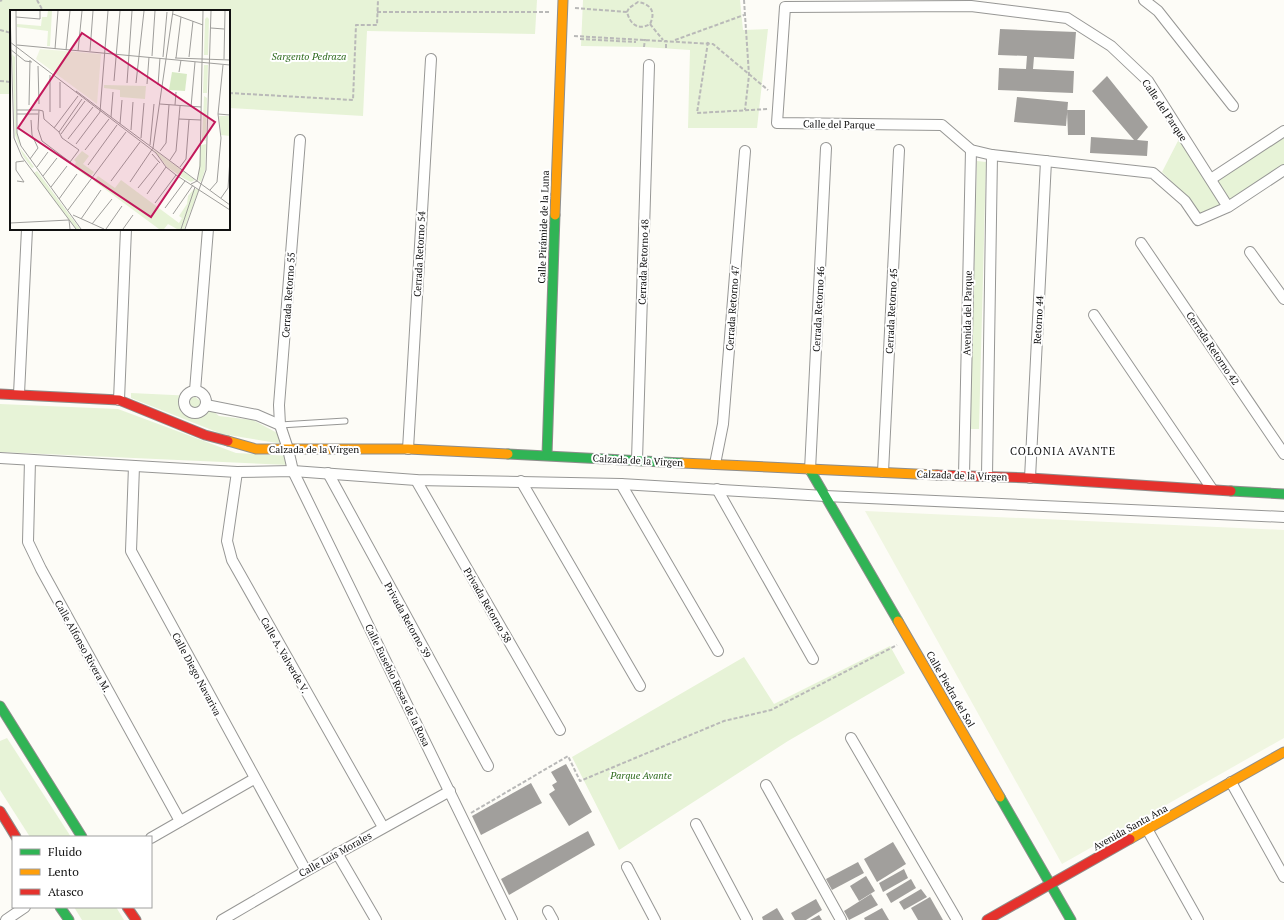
<svg xmlns="http://www.w3.org/2000/svg" width="1284" height="920" font-family="'PT Serif',serif">
  <style>
    .green { fill: #e7f3d7 }
    .pitch { fill: #f0f6e1 }
    .building { fill: #a19f9c }
    .lines { fill: none; stroke-linecap: round; stroke-linejoin: round }
    .lane-casing { stroke: #979795; stroke-width: 7 }
    .street-casing { stroke: #979795; stroke-width: 12 }
    .fast-casing { stroke: #8e8d8b; stroke-width: 11 }
    .slow-casing { stroke: #8e8d8b; stroke-width: 11 }
    .jam-casing { stroke: #8e8d8b; stroke-width: 11 }
    .path { stroke: #b9b9b8; stroke-width: 2; stroke-dasharray: 4 2; stroke-linecap: butt }
    .lane { stroke: #fffffe; stroke-width: 5 }
    .street { stroke: #fffffe; stroke-width: 10 }
    .fast { stroke: #30b455; stroke-width: 9 }
    .slow { stroke: #ff9f0a; stroke-width: 9 }
    .jam { stroke: #e5322d; stroke-width: 9 }
    .labels { text-anchor: middle; stroke-width: 4; stroke-linejoin: round; paint-order: stroke }
    .park-label { font-size: 10px; font-style: italic; fill: #2f6b1f; stroke: #fff }
    .street-label { font-size: 10px; fill: #111; stroke: #fff }
    .neighbourhood-label { font-size: 11px; letter-spacing: 1px; fill: #111; stroke: #fff }
    .inset-road { fill: none; stroke: #9f9e9b; stroke-width: 1 }
    .view { fill: #c2185b; fill-opacity: 0.15; stroke: #c2185b; stroke-width: 2 }
    .inset-edge { fill: none; stroke: #111; stroke-width: 2 }
  </style>
  <rect width="100%" height="100%" fill="#fdfcf7"/>
  <!-- green -->
  <g class="green">
    <polygon points="0,0 537,0 535,34 367,31 363,116 229,108 229,11 11,11 11,94 0,94"/>
    <polygon points="583,0 740,0 743,30 768,29 757,128 688,128 690,50 644,47 581,46"/>
    <polygon points="1284,134 1284,166 1229,202 1214,179"/>
    <polygon points="1179,139 1207,180 1220,205 1199,215 1189,199 1162,172"/>
    <polygon points="977,161 986,162 979,429 970,429"/>
    <polygon points="131,393 194,396 219,416 253,420 281,435 283,444 222,434 131,398"/>
    <polygon points="0,404 118,409 236,453 290,456 289,465 0,452"/>
    <polygon points="890,646 905,673 788,741 619,850 572,757 744,657 774,704"/>
    <polygon points="7,738 71,837 30,837 0,790 0,741"/>
    <polygon points="74,907 116,907 124,920 82,920"/>
  </g>
  <!-- pitch -->
  <polygon class="pitch" points="865,511 1284,530 1284,738 1062,864"/>
  <!-- building -->
  <g class="building">
    <polygon points="1000,29 1076,32 1074,59 1034,57 1033,69 1074,71 1073,93 998,90 999,68 1026,69 1027,56 998,55"/>
    <polygon points="1107,76 1148,127 1137,140 1148,141 1147,156 1090,153 1091,137 1134,140 1092,91"/>
    <polygon points="1017,97 1068,102 1066,126 1014,122"/>
    <polygon points="1067,110 1085,110 1085,135 1068,135"/>
    <polygon points="566,764 592,812 569,826 549,794 555,790 552,785 557,782 551,772"/>
    <polygon points="531,783 542,803 481,835 472,816"/>
    <polygon points="588,831 595,845 509,895 501,879"/>
    <polygon points="893,842 906,864 877,882 864,859"/>
    <polygon points="858,862 864,873 832,890 826,879"/>
    <polygon points="904,869 908,878 883,892 879,883"/>
    <polygon points="866,876 875,891 859,901 850,886"/>
    <polygon points="911,879 916,888 891,903 886,894"/>
    <polygon points="921,889 927,897 904,910 899,902"/>
    <polygon points="871,894 878,905 849,920 844,911"/>
    <polygon points="930,897 943,920 918,920 911,908"/>
    <polygon points="816,899 822,910 806,920 795,920 791,913"/>
    <polygon points="777,908 784,920 763,920 762,917"/>
    <polygon points="882,908 889,920 865,920 864,918"/>
    <polygon points="819,915 822,920 810,920"/>
  </g>
  <g class="lines">
    <!-- lane casing -->
    <g class="lane-casing">
      <polyline id="lane" points="280,425 345,421"/>
    </g>
    <!-- street casing -->
    <g class="street-casing">
      <g id="street">
        <polyline points="1144,0 1158,11 1233,106"/>
        <polyline points="300,140 279,405 280,425 288,449 293,471 512,920"/>
        <polyline points="1211,179 1284,131"/>
        <polyline points="1228,207 1148,81 1111,46 1067,18 971,6 785,7 777,123 942,125 971,150 992,155 1153,173 1185,201 1198,220 1228,207 1284,170"/>
        <polyline points="1141,243 1284,454"/>
        <polyline points="1250,252 1284,299"/>
        <polyline points="1094,315 1212,489"/>
        <circle cx="195" cy="402" r="11"/>
        <polyline points="195,391 208,229"/>
        <polyline points="19,394 27,229"/>
        <polyline points="119,400 126,229"/>
        <polyline points="206,405 257,415 280,425"/>
        <polyline points="408,449 431,59"/>
        <polyline points="0,458 237,472 293,471 416,480 621,484 825,496 1284,517"/>
        <polyline points="30,460 28,542 41,569 180,821"/>
        <polyline points="637,460 649,65"/>
        <polyline points="715,464 723,424 745,151"/>
        <polyline points="134,466 131,551 306,871"/>
        <polyline points="810,470 826,148"/>
        <polyline points="237,472 227,541 232,560 383,827"/>
        <polyline points="883,472 899,150"/>
        <polyline points="328,473 488,766"/>
        <polyline points="964,475 971,150"/>
        <polyline points="987,476 992,155"/>
        <polyline points="1030,478 1046,161"/>
        <polyline points="416,480 560,730"/>
        <polyline points="521,481 640,686"/>
        <polyline points="621,484 718,651"/>
        <polyline points="717,489 813,659"/>
        <polyline points="851,738 957,920"/>
        <polyline points="1231,782 1284,877"/>
        <polyline points="766,785 841,920"/>
        <polyline points="696,824 747,920"/>
        <polyline points="1147,829 1198,920"/>
        <polyline points="151,838 254,779"/>
        <polyline points="337,853 376,920"/>
        <polyline points="627,867 655,920"/>
        <polyline points="548,911 553,920"/>
        <polyline points="6,920 25,907"/>
        <polyline points="222,920 306,871 450,791"/>
      </g>
    </g>
    <!-- fast casing -->
    <g class="fast-casing">
      <g id="fast">
        <polyline points="508,454 682,463"/>
        <polyline points="547,455 555,215"/>
        <polyline points="810,470 898,621"/>
        <polyline points="1231,491 1284,494"/>
        <polyline points="0,706 82,837"/>
        <polyline points="1000,797 1071,920"/>
        <polyline points="60,907 69,920"/>
      </g>
    </g>
    <!-- slow casing -->
    <g class="slow-casing">
      <g id="slow">
        <polyline points="555,215 563,0"/>
        <polyline points="228,441 256,449 408,449 508,454"/>
        <polyline points="682,463 937,475"/>
        <polyline points="898,621 1000,797"/>
        <polyline points="1130,839 1284,752"/>
      </g>
    </g>
    <!-- jam casing -->
    <g class="jam-casing">
      <g id="jam">
        <polyline points="0,394 119,400 205,435 228,441"/>
        <polyline points="937,475 1030,478 1231,491"/>
        <polyline points="0,811 16,837"/>
        <polyline points="127,907 136,920"/>
        <polyline points="987,920 1130,839"/>
      </g>
    </g>
    <!-- path -->
    <g class="path">
      <polyline points="37,0 43,11"/>
      <polyline points="744,0 749,75 745,110"/>
      <polyline points="0,1 2,0"/>
      <path d="M 575,8 L 627,12 C 630,24 638,31 650,24 C 656,12 651,4 638,2 L 629,8 L 627,12"/>
      <polyline points="377,12 549,12"/>
      <polyline points="650,24 663,40"/>
      <polyline points="0,30 11,33"/>
      <polyline points="574,36 713,44 768,90"/>
      <polyline points="580,39 636,42"/>
      <polyline points="675,40 744,15"/>
      <polyline points="708,42 697,113 768,109"/>
      <polyline points="644,47 645,39"/>
      <polyline points="666,48 666,40"/>
      <polyline points="0,81 11,82"/>
      <polyline points="229,93 353,100 356,25 377,25 378,0"/>
      <polyline points="471,813 568,756 580,781 724,721 771,710 897,645"/>
    </g>
    <!-- lane -->
    <use href="#lane" class="lane"/>
    <!-- street -->
    <use href="#street" class="street"/>
    <!-- fast -->
    <use href="#fast" class="fast"/>
    <!-- slow -->
    <use href="#slow" class="slow"/>
    <!-- jam -->
    <use href="#jam" class="jam"/>
  </g>
  <g class="labels">
    <!-- park labels -->
    <g class="park-label">
      <text x="309" y="60">Sargento Pedraza</text>
      <text x="641" y="779">Parque Avante</text>
    </g>
    <!-- street labels -->
    <g class="street-label">
      <text transform="translate(1165 110) rotate(56)" y="4">Calle del Parque</text>
      <text transform="translate(839 124) rotate(1)" y="4">Calle del Parque</text>
      <text transform="translate(543 227) rotate(-88)" y="4">Calle Pirámide de la Luna</text>
      <text transform="translate(419 254) rotate(-87)" y="4">Cerrada Retorno 54</text>
      <text transform="translate(643 262) rotate(-88)" y="4">Cerrada Retorno 48</text>
      <text transform="translate(288 295) rotate(-86)" y="4">Cerrada Retorno 55</text>
      <text transform="translate(732 308) rotate(-86)" y="4">Cerrada Retorno 47</text>
      <text transform="translate(818 309) rotate(-87)" y="4">Cerrada Retorno 46</text>
      <text transform="translate(891 311) rotate(-87)" y="4">Cerrada Retorno 45</text>
      <text transform="translate(967 313) rotate(-89)" y="4">Avenida del Parque</text>
      <text transform="translate(1038 320) rotate(-87)" y="4">Retorno 44</text>
      <text transform="translate(1213 348) rotate(56)" y="4">Cerrada Retorno 42</text>
      <text x="314" y="453">Calzada de la Virgen</text>
      <text transform="translate(638 460) rotate(3)" y="4">Calzada de la Virgen</text>
      <text transform="translate(962 475) rotate(2)" y="4">Calzada de la Virgen</text>
      <text transform="translate(488 605) rotate(60)" y="4">Privada Retorno 38</text>
      <text transform="translate(408 620) rotate(61)" y="4">Privada Retorno 39</text>
      <text transform="translate(83 646) rotate(61)" y="4">Calle Alfonso Rivera M.</text>
      <text transform="translate(285 655) rotate(60)" y="4">Calle A. Valverde V.</text>
      <text transform="translate(197 674) rotate(62)" y="4">Calle Diego Navariva</text>
      <text transform="translate(398 685) rotate(64)" y="4">Calle Eusebio Rosas de la Rosa</text>
      <text transform="translate(951 689) rotate(60)" y="4">Calle Piedra del Sol</text>
      <text transform="translate(1130 827) rotate(-29)" y="4">Avenida Santa Ana</text>
      <text transform="translate(335 854) rotate(-29)" y="4">Calle Luis Morales</text>
    </g>
    <!-- neighbourhood labels -->
    <g class="neighbourhood-label">
      <text x="1063" y="455">COLONIA AVANTE</text>
    </g>
  </g>
  <!-- overview -->
  <g transform="translate(10 10)">
    <rect width="220" height="220" fill="#fdfcf7"/>
    <path d="M 38,1 L 42,1 L 40,36 L 37,36 L 38,21 L 7,17 L 7,14 L 31,16 L 32,7 L 37,7 ZM 197,7 L 199,9 L 198,45 L 194,45 L 195,9 ZM 2,44 L 5,47 L 6,117 L 10,138 L 24,157 L 22,158 L 13,146 L 5,125 ZM 194,55 L 198,55 L 197,83 L 193,83 ZM 94,75 L 136,76 L 135,89 L 110,87 L 110,80 L 94,78 ZM 194,86 L 197,88 L 196,131 L 192,130 ZM 209,106 L 220,106 L 220,126 L 211,125 ZM 196,134 L 195,160 L 191,172 L 188,170 L 191,135 ZM 143,139 L 185,170 L 181,172 L 175,169 L 157,157 ZM 72,141 L 79,146 L 73,154 L 84,162 L 79,168 L 64,157 L 66,152 L 64,150 ZM 27,161 L 70,219 L 66,219 L 24,163 ZM 88,166 L 105,178 L 111,170 L 169,213 L 172,208 L 169,206 L 177,194 L 178,186 L 184,179 L 189,179 L 174,219 L 167,219 L 158,214 L 154,219 L 149,219 L 84,171 Z" fill="#e7f3d7"/>
    <path d="M 162,62 L 177,64 L 175,81 L 159,80 Z" fill="#d8eac5"/>
    <path d="M 30,39 L 91,44 L 87,94 L 26,49 Z" fill="#f0f6e1"/>
    <path class="inset-road" d="M 0,1 L 4,128 L 12,147 L 66,219M 6,1 L 7,123 L 11,136 L 71,219M 163,4 L 193,15M 6,7 L 30,9 L 30,1M 201,18 L 214,19M 0,32 L 146,143 L 156,157 L 166,165 L 220,200M 7,35 L 220,55M 0,39 L 15,51 L 22,52M 45,39 L 48,1M 56,40 L 60,1M 68,41 L 72,1M 80,41 L 83,1M 142,46 L 145,1M 153,47 L 157,2M 179,47 L 183,11M 165,48 L 220,50M 166,48 L 171,7M 214,49 L 215,1M 28,56 L 29,94M 169,62 L 171,50M 104,71 L 110,1M 50,72 L 50,98M 117,73 L 122,1M 126,73 L 134,1M 137,74 L 139,47M 148,75 L 150,48M 66,81 L 187,171 L 190,156 L 193,1M 150,94 L 191,97M 19,95 L 20,50M 165,95 L 166,82M 181,97 L 185,52M 7,100 L 29,100 L 33,101 L 34,109 L 49,122 L 52,128 L 69,140 L 60,152 L 32,131 L 28,119 L 29,100M 40,102 L 40,65M 7,104 L 28,104M 208,104 L 220,105M 101,107 L 103,82M 169,109 L 191,110M 110,114 L 112,90M 44,118 L 68,86M 121,120 L 123,92M 49,122 L 72,89M 51,124 L 75,91M 131,128 L 134,93M 58,129 L 83,97M 66,134 L 90,102 L 98,1M 140,135 L 144,94M 75,140 L 99,109M 150,141 L 156,133 L 159,95M 142,144 L 150,153 L 148,151M 20,149 L 28,138 L 22,125 L 21,110M 160,150 L 166,141 L 170,96M 78,155 L 107,115M 27,157 L 38,142M 170,157 L 176,149 L 179,110M 33,166 L 47,148M 7,171 L 14,172 L 6,160 L 6,152 L 14,151M 101,171 L 130,132M 120,172 L 143,138 L 163,1M 181,174 L 187,171 L 220,195M 41,177 L 57,156M 128,178 L 148,153M 200,180 L 207,172 L 211,128 L 208,104 L 213,55M 137,184 L 156,157M 211,188 L 218,178 L 220,149M 49,189 L 67,164M 145,193 L 166,165M 155,198 L 175,171M 58,200 L 116,122M 163,204 L 183,175M 63,205 L 94,219M 0,206 L 0,213 L 59,210 L 60,219M 71,209 L 91,180M 82,214 L 102,189M 96,219 L 112,196M 113,219 L 123,205M 171,219 L 185,177M 175,219 L 196,160 L 201,1"/>
    <path class="view" d="M 72,23 L 205,112 L 141,207 L 8,118 Z"/>
    <rect width="220" height="220" class="inset-edge"/>
  </g>
  <!-- legend -->
  <rect x="12" y="836" width="140" height="72" fill="#ffffff" stroke="#a0a0a0"/>
  <rect x="20" y="849" width="20" height="6" fill="#30b455" stroke="#a0a0a0"/>
  <text x="48" y="856" font-size="12" fill="#111111">Fluido</text>
  <rect x="20" y="869" width="20" height="6" fill="#ff9f0a" stroke="#a0a0a0"/>
  <text x="48" y="876" font-size="12" fill="#111111">Lento</text>
  <rect x="20" y="889" width="20" height="6" fill="#e5322d" stroke="#a0a0a0"/>
  <text x="48" y="896" font-size="12" fill="#111111">Atasco</text>
</svg>
